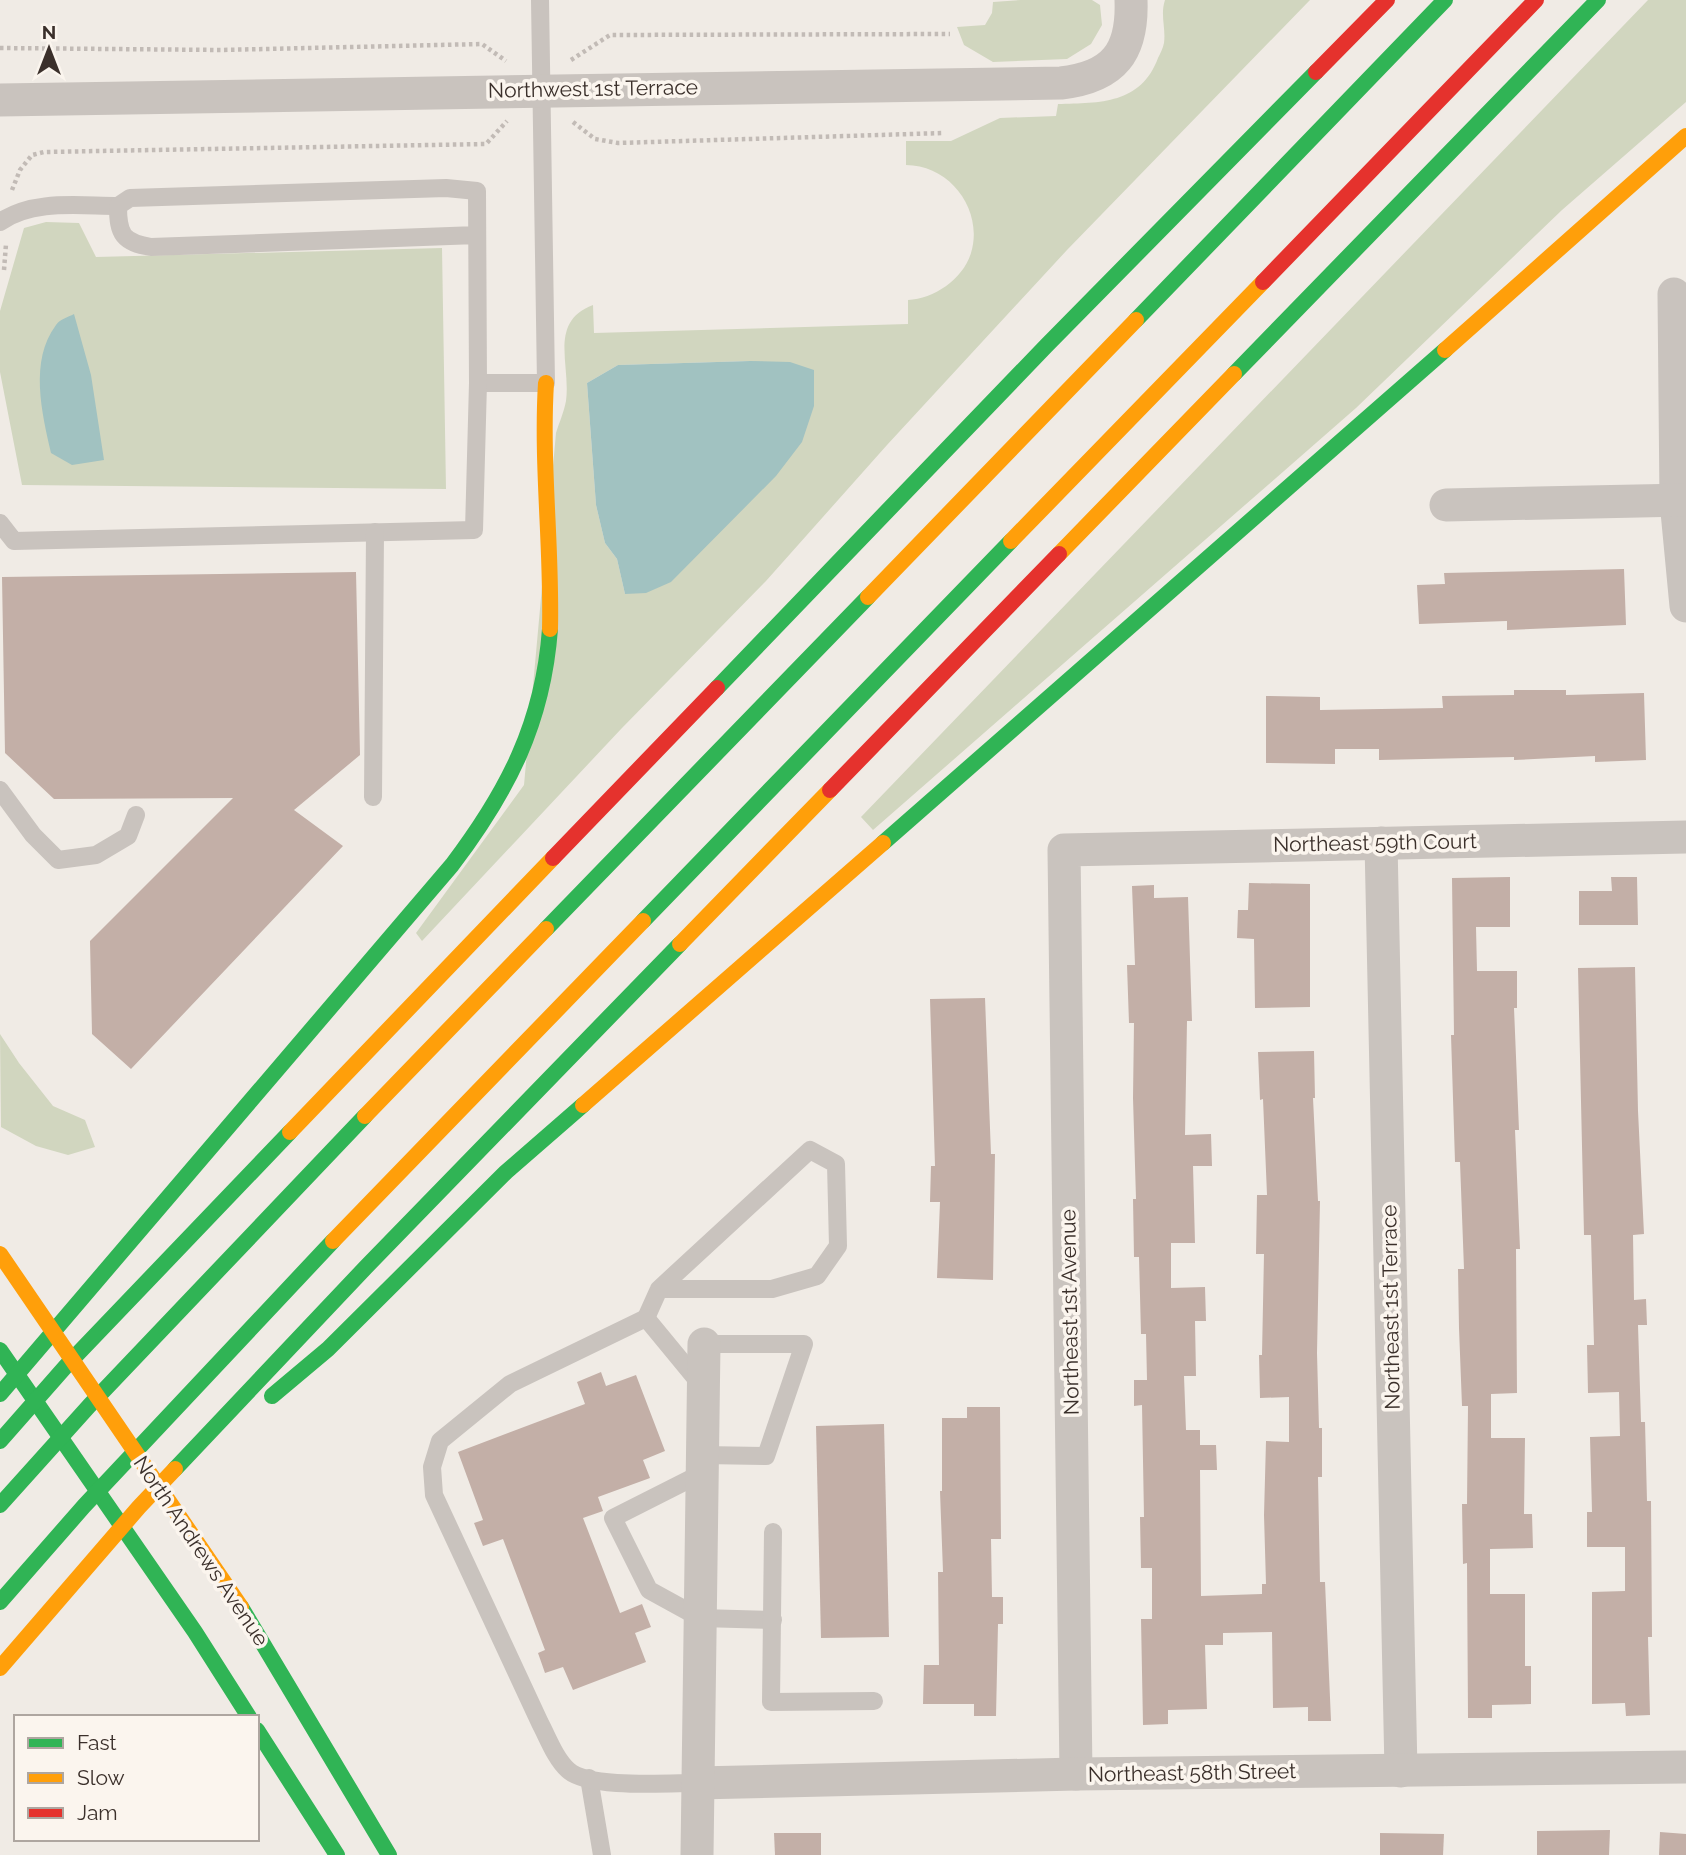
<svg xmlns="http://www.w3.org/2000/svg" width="1686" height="1855" font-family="Raleway,sans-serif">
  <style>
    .green { fill: #d1d6bf; fill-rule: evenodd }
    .water { fill: #a1c2c1 }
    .building { fill: #c3afa7 }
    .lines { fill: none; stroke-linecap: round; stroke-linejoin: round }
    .path { stroke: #c2bbb6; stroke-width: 4.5; stroke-dasharray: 3.5 3.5; stroke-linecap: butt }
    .lane { stroke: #c9c3be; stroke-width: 18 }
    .street { stroke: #c9c3be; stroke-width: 33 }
    .fast { stroke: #30b455; stroke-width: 16 }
    .slow { stroke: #ff9f0a; stroke-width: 16 }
    .jam { stroke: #e5322d; stroke-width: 16 }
    .labels { text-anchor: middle; stroke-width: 7; stroke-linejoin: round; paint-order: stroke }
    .street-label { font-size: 21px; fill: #3b302b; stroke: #fbf5ee }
  </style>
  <rect width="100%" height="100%" fill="#f0ebe5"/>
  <!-- green -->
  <g class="green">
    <polygon points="1021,0 1092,0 1100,5 1102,25 1091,44 1067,59 993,62 964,45 957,27 985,25 992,13 993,2"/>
    <path d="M 1165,0 L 1310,0 L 1067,250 L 887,445 L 766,581 L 622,728 L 422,941 L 416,933 L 524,785 L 556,433 C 559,423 564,412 566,401 C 571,365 548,322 593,305 L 594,333 L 908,324 L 908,300 C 934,299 963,279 971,253 C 984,210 950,165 906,165 L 906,141 L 951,141 L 1000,118 L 1056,116 L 1058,104 C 1100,103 1141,104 1158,58 C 1160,54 1163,48 1164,43 C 1166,28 1160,15 1165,0 ZM 750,361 L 625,594 L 617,559 L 605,543 L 596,505 L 587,383 L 618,365 Z"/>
    <polygon points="1648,0 1686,0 1686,102 1562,210 1356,408 873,830 861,817"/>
    <polygon points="46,222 79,223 96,257 442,248 446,489 22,485 0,372 0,311 24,228"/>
    <polygon points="0,1034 19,1063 53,1106 85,1120 95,1147 68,1155 36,1146 1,1127"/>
  </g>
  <!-- water -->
  <g class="water">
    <path d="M 74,314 L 91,375 L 104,460 L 72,465 L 51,453 C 42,413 29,361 56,325 C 59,320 68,317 74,314 Z"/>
    <polygon points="750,361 790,362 814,370 814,406 802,442 776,476 671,582 646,593 625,594 617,559 605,543 596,505 587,383 618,365"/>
  </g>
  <!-- building -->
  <g class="building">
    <polygon points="1624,569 1626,625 1507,630 1507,621 1419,624 1417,585 1445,584 1444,573"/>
    <polygon points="356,572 360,755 294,810 343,846 131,1069 92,1034 90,941 233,798 54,799 5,753 2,577"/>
    <polygon points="1514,690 1566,690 1566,695 1644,693 1646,760 1595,762 1595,756 1514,760 1514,757 1379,760 1379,749 1335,749 1335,764 1266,763 1266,696 1320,697 1320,710 1443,708 1442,696 1514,695"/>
    <polygon points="1510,877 1510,927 1476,927 1477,971 1517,971 1517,1008 1514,1008 1519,1130 1515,1130 1520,1249 1516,1249 1517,1393 1491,1394 1491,1438 1525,1438 1524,1514 1532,1514 1533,1548 1490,1549 1490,1594 1525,1594 1525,1666 1531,1666 1531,1704 1492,1705 1492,1718 1468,1718 1467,1563 1463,1564 1462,1504 1467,1504 1468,1406 1462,1406 1459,1328 1458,1269 1464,1269 1460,1162 1455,1162 1451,1035 1454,1035 1452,878"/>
    <polygon points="1611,877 1637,877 1638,925 1579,925 1579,891 1612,891"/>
    <polygon points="1249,883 1310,884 1310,1007 1255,1008 1254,939 1237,938 1238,910 1248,910"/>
    <polygon points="1154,885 1154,898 1188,897 1192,1021 1187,1021 1185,1135 1211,1134 1212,1166 1193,1166 1195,1243 1171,1243 1171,1288 1205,1287 1206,1321 1195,1321 1196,1376 1184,1376 1186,1430 1200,1430 1200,1445 1216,1445 1217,1470 1200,1470 1201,1596 1262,1594 1262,1584 1266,1584 1264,1515 1266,1441 1289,1442 1289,1397 1260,1398 1259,1355 1262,1355 1264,1254 1256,1254 1257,1195 1267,1195 1263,1099 1260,1100 1258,1052 1314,1051 1315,1098 1313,1098 1318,1201 1320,1201 1317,1353 1319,1428 1322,1428 1322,1477 1318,1477 1320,1582 1325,1582 1331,1721 1308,1721 1308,1707 1273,1708 1272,1632 1223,1633 1223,1645 1205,1645 1207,1709 1168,1710 1168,1724 1143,1725 1141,1619 1152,1619 1152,1568 1141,1568 1140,1517 1144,1517 1142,1405 1134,1406 1134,1380 1147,1380 1146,1334 1141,1334 1139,1257 1134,1257 1133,1199 1136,1199 1133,1098 1134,1023 1129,1023 1127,965 1135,965 1132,886"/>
    <polygon points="1635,967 1638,1111 1644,1234 1633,1235 1634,1300 1646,1299 1647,1325 1638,1325 1641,1422 1645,1422 1647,1501 1651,1501 1652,1637 1648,1637 1650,1715 1626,1716 1625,1703 1592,1704 1592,1592 1625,1591 1625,1547 1587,1547 1587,1512 1592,1512 1590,1437 1620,1436 1619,1392 1588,1393 1587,1345 1594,1345 1591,1235 1584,1235 1578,968"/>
    <polygon points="985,998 991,1154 995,1154 993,1280 937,1278 940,1202 930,1202 931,1166 935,1166 930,999"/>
    <polygon points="601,1372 606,1386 636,1375 665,1451 643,1460 650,1478 598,1497 603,1511 583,1518 620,1613 642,1604 651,1627 635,1633 646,1662 573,1690 563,1667 545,1673 538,1653 545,1650 503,1539 483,1546 474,1523 483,1520 458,1452 585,1404 577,1382"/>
    <polygon points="967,1407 1000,1407 1001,1539 991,1539 992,1597 1003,1597 1003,1624 998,1624 996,1716 974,1716 974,1704 923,1704 924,1665 939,1665 938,1572 943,1572 940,1491 942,1491 942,1418 967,1418"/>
    <polygon points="884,1424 889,1637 821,1638 816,1426"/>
    <polygon points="1610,1830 1609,1855 1537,1855 1537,1831"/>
    <polygon points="1660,1832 1686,1834 1686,1855 1659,1855"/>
    <polygon points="774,1833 821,1833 821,1855 775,1855"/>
    <polygon points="1380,1833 1444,1834 1443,1855 1380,1855"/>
  </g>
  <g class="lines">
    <!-- path -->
    <g class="path">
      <polyline points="0,48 221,50 482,44 506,61"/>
      <polyline points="571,60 610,35 950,34"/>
      <polyline points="573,122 595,139 618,143 944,133"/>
      <polyline points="12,190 20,170 32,155 44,152 486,144 507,121"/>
      <polyline points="4,270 6,244"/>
    </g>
    <!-- lane -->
    <g class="lane">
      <path d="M 0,222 C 33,199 79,206 118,206"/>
      <polyline points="478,383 546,383 540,0"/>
      <path d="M 0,523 L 14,541 L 474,530 L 478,383 L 477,191 L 446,188 L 130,198 L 118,206 C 118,235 123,242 151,247 L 477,235"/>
      <polyline points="0,790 33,835 58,860 96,855 128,836 136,815"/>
      <polyline points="373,797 375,532"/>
      <polyline points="646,1318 659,1289 810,1150 836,1164 838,1246 817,1276 772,1289 659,1289"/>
      <polyline points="703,1455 766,1456 804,1344 704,1344"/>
      <polyline points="702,1473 613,1518 649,1590 700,1618 773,1620"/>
      <polyline points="773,1532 771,1702 874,1701"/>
      <polyline points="589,1778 602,1855"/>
      <path d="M 697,1783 C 669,1783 588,1789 568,1770 C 555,1758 548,1738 540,1723 L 434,1495 L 432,1467 L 440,1441 L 510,1384 L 646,1318 L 702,1386"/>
    </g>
    <!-- street -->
    <g class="street">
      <path d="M 0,100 L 1061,83 C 1114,77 1133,52 1131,0"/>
      <polyline points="1674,294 1676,501 1686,606"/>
      <polyline points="1446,505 1686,500"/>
      <polyline points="1381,843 1401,1771"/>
      <polyline points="1076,1774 1064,850 1686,837"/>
      <polyline points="697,1783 1076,1774 1686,1767"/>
      <polyline points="697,1855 704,1344"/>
    </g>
    <!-- fast -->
    <g class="fast">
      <polyline points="1136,320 1445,0"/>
      <polyline points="1234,374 1598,0"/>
      <polyline points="717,688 1046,346 1316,72"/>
      <polyline points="883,843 1445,350"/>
      <polyline points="643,921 1011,541"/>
      <polyline points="546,929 868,597"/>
      <polyline points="0,1350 195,1632 249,1717"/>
      <path d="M 0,1394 L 452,865 C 508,791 543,723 550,629"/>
      <polyline points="272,1396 328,1349 506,1172 583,1105"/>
      <polyline points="0,1441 66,1366 290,1132"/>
      <polyline points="175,1469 366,1267 680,944"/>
      <polyline points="0,1505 89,1406 365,1116"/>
      <polyline points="0,1602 84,1506 333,1241"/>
      <polyline points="241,1607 389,1855"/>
      <polyline points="257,1730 337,1855"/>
    </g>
    <!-- slow -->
    <g class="slow">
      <polyline points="1445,350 1686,136"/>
      <path d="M 546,383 C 541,465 552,547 550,629"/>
      <polyline points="1011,541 1263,282"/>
      <polyline points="1059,554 1234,374"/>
      <polyline points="868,597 1136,320"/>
      <polyline points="680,944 830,790"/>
      <polyline points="583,1105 883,843"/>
      <polyline points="365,1116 546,929"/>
      <polyline points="290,1132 553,858"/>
      <polyline points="333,1241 643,921"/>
      <polyline points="0,1254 241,1607"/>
      <polyline points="0,1668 139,1507 175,1469"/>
    </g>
    <!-- jam -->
    <g class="jam">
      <polyline points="1316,72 1387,0"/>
      <polyline points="1263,282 1536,0"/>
      <polyline points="830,790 1059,554"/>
      <polyline points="553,858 717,688"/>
    </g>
  </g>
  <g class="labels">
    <!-- street labels -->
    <g class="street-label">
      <text transform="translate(593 89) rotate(-1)" y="7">Northwest 1st Terrace</text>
      <text transform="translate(1375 843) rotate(-1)" y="7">Northeast 59th Court</text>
      <text transform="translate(1391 1307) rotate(-91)" y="7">Northeast 1st Terrace</text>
      <text transform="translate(1070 1312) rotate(-91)" y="7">Northeast 1st Avenue</text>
      <text transform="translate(201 1551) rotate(56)" y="7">North Andrews Avenue</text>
      <text transform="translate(1192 1773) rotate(-1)" y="7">Northeast 58th Street</text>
    </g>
  </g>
  <!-- legend -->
  <rect x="14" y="1715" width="245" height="126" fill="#fbf5ee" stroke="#aea6a0" stroke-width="2"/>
  <rect x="28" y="1738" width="35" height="10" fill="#30b455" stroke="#aea6a0" stroke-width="2"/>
  <text x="77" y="1750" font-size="21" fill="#3b302b">Fast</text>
  <rect x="28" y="1773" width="35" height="10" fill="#ff9f0a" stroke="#aea6a0" stroke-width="2"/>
  <text x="77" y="1785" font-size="21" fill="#3b302b">Slow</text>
  <rect x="28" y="1808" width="35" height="10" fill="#e5322d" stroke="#aea6a0" stroke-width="2"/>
  <text x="77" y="1820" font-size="21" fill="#3b302b">Jam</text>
  <!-- north arrow -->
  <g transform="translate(49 49)" stroke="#fbf5ee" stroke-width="5" paint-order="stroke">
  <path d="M0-5L12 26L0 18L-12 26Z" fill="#3b302b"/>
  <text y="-10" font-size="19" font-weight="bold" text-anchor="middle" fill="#3b302b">N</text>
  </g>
</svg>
